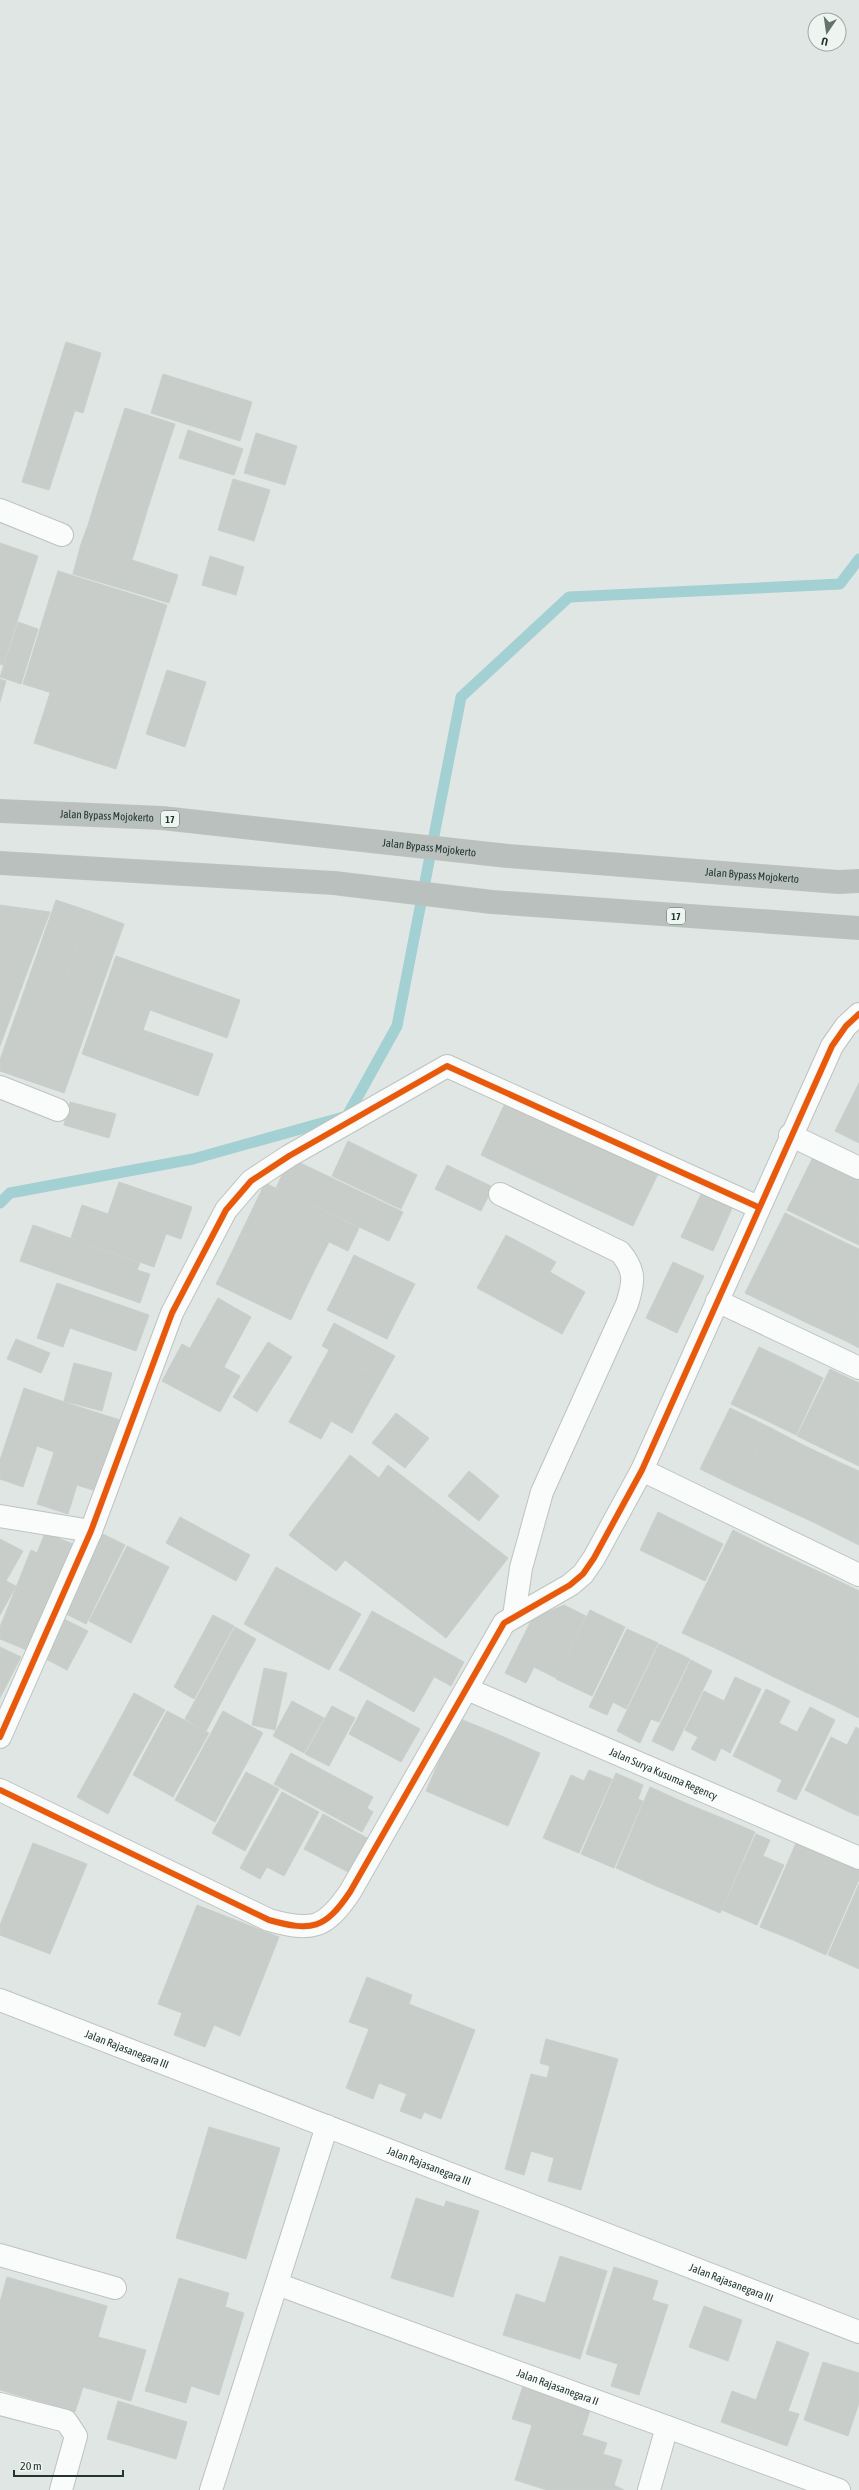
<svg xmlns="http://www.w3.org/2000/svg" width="859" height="2490" font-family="'Asap Condensed',sans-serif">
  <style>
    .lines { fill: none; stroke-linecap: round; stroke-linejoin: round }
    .stream { stroke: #a3d0d2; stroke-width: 11 }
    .building { fill: #c8cdca; stroke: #c9cfcc }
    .minor-casing { stroke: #bdc3c0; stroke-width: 24 }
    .highway-casing { stroke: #bbc3bf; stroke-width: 24 }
    .minor { stroke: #fafbfb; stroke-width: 22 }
    .highway { stroke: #b9c0be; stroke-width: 22 }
    .cycleway-casing { stroke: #eef5f1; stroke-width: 8 }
    .cycleway { stroke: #e8590c; stroke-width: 6 }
    .labels { text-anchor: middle; stroke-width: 3; stroke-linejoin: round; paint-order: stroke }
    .shield { fill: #eef5f1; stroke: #5e7068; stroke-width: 1 }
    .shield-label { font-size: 10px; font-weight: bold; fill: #21372e }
    .street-label { font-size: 11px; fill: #21372e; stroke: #eef5f1 }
  </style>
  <rect width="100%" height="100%" fill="#e0e6e3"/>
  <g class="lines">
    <!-- stream -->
    <polyline class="stream" points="0,1203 10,1193 193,1159 347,1116 397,1026 461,697 569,597 840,584 859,559"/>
  </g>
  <!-- building -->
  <g class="building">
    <polygon points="66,342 101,353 83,413 47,402"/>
    <polygon points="163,374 252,402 240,441 151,413"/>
    <polygon points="47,402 75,410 49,490 22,482"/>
    <polygon points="125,408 175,424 162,464 112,448"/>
    <polygon points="188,430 243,449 234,475 179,458"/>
    <polygon points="256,433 297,446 285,485 244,473"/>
    <polygon points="112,448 162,464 147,511 97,495"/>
    <polygon points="233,479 270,490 254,541 218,530"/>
    <polygon points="97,495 147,511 138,541 88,525"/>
    <polygon points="88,525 138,541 132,560 81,544"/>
    <polygon points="0,543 38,556 3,665 0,664"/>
    <polygon points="81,544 132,560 123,589 73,574"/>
    <polygon points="210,556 244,567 236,595 202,585"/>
    <polygon points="132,560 178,575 169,603 123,589"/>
    <polygon points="58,571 119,590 84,703 23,684"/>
    <polygon points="119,590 167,605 132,718 84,703"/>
    <polygon points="18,622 38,629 21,684 0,677"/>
    <polygon points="167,670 206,682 185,747 146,734"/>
    <polygon points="0,679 6,681 0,702"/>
    <polygon points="50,693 84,703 68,754 34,743"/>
    <polygon points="84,703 132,718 116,769 68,754"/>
    <polygon points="56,900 89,911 29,1081 0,1071 0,1060"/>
    <polygon points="0,905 50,912 29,967 0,956"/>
    <polygon points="89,911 124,924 64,1093 29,1081"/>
    <polygon points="0,956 29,967 0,1046"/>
    <polygon points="116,956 240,1000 227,1038 150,1010 143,1030 213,1054 198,1096 82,1054"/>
    <polygon points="859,1083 859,1143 835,1131"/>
    <polygon points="506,1101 552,1123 527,1177 481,1155"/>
    <polygon points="70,1102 116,1114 109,1138 64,1125"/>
    <polygon points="552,1123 604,1146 579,1201 527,1177"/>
    <polygon points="348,1141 417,1175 401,1209 332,1176"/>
    <polygon points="604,1146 659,1172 633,1226 579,1201"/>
    <polygon points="814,1155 859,1177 859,1212 846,1239 787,1210"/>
    <polygon points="290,1158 403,1212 389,1241 276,1188"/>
    <polygon points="447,1165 493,1187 481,1211 435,1189"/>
    <polygon points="119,1182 192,1207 181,1239 108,1214"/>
    <polygon points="265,1183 359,1228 348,1251 254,1206"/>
    <polygon points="703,1190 734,1204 713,1251 681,1237"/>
    <polygon points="82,1205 166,1234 154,1267 71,1238"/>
    <polygon points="254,1206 329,1242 315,1269 241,1233"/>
    <polygon points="859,1212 859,1245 846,1239"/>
    <polygon points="785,1213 844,1242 805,1322 745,1293"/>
    <polygon points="33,1225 140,1263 137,1270 150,1274 140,1303 20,1261"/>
    <polygon points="241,1233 315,1269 302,1296 228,1260"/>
    <polygon points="506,1235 556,1262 550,1272 585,1292 562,1334 477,1288"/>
    <polygon points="844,1242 859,1249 859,1314 846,1341 805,1322"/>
    <polygon points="354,1255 415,1284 401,1311 341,1282"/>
    <polygon points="228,1260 302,1296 291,1320 216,1284"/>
    <polygon points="673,1262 704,1276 677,1333 646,1318"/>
    <polygon points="341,1282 401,1311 387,1339 327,1310"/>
    <polygon points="57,1283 83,1292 63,1347 37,1338"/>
    <polygon points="83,1292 149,1315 136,1351 70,1328"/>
    <polygon points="218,1298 251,1317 224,1367 190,1348"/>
    <polygon points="859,1314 859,1348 846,1341"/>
    <polygon points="334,1323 395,1356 382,1379 322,1346"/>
    <polygon points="16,1339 50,1353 41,1373 7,1359"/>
    <polygon points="268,1342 292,1357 257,1412 233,1397"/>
    <polygon points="182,1344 240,1376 220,1412 162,1381"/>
    <polygon points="759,1347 791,1362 763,1419 731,1404"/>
    <polygon points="329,1350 361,1368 321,1439 289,1422"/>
    <polygon points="791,1362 823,1378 796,1435 763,1419"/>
    <polygon points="74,1363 112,1373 102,1411 64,1401"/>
    <polygon points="361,1368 382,1379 352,1433 331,1421"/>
    <polygon points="830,1369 859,1383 859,1408 836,1455 797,1436"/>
    <polygon points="24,1388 70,1404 54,1452 37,1446 23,1487 0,1479 0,1460"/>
    <polygon points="70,1404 123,1421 99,1492 77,1485 68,1514 37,1504"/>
    <polygon points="730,1408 769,1427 739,1488 700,1469"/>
    <polygon points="859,1408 859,1466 836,1455"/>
    <polygon points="396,1413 429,1438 405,1468 372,1443"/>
    <polygon points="769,1427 803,1445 774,1504 739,1488"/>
    <polygon points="803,1445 841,1463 813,1522 774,1504"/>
    <polygon points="350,1455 379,1478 388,1465 508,1558 446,1638 345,1560 336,1571 289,1535"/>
    <polygon points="841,1463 859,1471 859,1531 853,1542 813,1522"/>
    <polygon points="469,1471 499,1496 479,1521 448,1496"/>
    <polygon points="658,1512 723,1544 705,1581 640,1550"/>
    <polygon points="180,1517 250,1555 236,1581 166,1543"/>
    <polygon points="733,1530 765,1546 715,1648 682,1633"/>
    <polygon points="859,1531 859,1545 853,1542"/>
    <polygon points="99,1532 125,1545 86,1624 60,1611"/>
    <polygon points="45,1533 73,1544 29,1651 0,1639 0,1627 31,1550 37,1553"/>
    <polygon points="0,1539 23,1551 6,1581 16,1586 0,1615"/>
    <polygon points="127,1546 169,1567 146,1613 104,1592"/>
    <polygon points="765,1546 794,1560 744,1662 715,1648"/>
    <polygon points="794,1560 824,1574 774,1677 744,1662"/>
    <polygon points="276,1567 330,1597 299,1654 244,1624"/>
    <polygon points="824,1574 851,1587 801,1690 774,1677"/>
    <polygon points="851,1587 859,1591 859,1652 833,1705 801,1690"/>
    <polygon points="104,1592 146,1613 131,1643 89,1621"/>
    <polygon points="330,1597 361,1614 329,1670 299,1654"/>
    <polygon points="564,1605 586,1616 556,1678 534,1667 526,1683 505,1673 532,1619"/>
    <polygon points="590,1610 625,1627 592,1696 556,1679"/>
    <polygon points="372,1611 464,1662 451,1686 359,1635"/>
    <polygon points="213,1615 234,1626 194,1699 174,1687"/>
    <polygon points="62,1618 88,1631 67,1670 42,1657"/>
    <polygon points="235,1627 256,1639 237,1673 216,1662"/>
    <polygon points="627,1629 658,1643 626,1709 613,1702 607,1715 589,1707"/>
    <polygon points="359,1635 434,1677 414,1712 339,1670"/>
    <polygon points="659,1644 690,1659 659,1722 651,1719 640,1743 617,1731"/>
    <polygon points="0,1647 21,1657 0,1698"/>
    <polygon points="859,1652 859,1718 833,1705"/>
    <polygon points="691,1660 712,1671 673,1751 652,1741"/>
    <polygon points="216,1662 237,1673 206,1731 185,1719"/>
    <polygon points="264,1668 287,1673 275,1730 252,1725"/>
    <polygon points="735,1677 761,1689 730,1753 721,1748 715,1761 691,1749 698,1737 685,1730 704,1691 724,1701"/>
    <polygon points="766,1689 790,1701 779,1723 797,1732 810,1707 835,1720 796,1800 777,1791 782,1780 733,1756"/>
    <polygon points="134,1693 165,1710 137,1760 107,1743"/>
    <polygon points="367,1700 420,1729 401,1762 349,1734"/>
    <polygon points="292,1701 324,1718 304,1753 273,1736"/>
    <polygon points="332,1706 355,1718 329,1766 305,1754"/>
    <polygon points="167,1711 209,1733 173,1797 133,1775"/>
    <polygon points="223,1711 263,1733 244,1768 204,1746"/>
    <polygon points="458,1718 497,1734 465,1808 426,1791"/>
    <polygon points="856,1727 859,1729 859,1792 849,1812 805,1790 831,1737 847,1745"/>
    <polygon points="497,1734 540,1753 508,1826 465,1808"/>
    <polygon points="107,1743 137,1760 108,1814 77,1797"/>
    <polygon points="204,1746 244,1768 215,1822 175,1800"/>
    <polygon points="291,1753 373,1797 367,1808 373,1812 362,1832 274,1784"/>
    <polygon points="589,1770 612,1779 579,1853 543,1838 571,1775 584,1781"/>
    <polygon points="246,1772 279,1789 245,1851 212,1833"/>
    <polygon points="616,1773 643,1785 638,1799 643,1801 614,1868 581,1854"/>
    <polygon points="650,1787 690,1805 656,1886 616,1868"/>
    <polygon points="282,1792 319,1812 284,1876 267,1867 260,1879 240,1868"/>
    <polygon points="859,1792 859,1816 849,1812"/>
    <polygon points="690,1805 727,1820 692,1901 656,1886"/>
    <polygon points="323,1814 369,1839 350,1873 304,1849"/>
    <polygon points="727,1820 755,1832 720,1913 692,1901"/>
    <polygon points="756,1834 770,1840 763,1856 784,1865 757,1925 722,1910"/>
    <polygon points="33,1843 87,1864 50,1954 0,1935 0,1925"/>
    <polygon points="796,1843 829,1857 793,1940 760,1927"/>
    <polygon points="829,1857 859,1870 859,1879 826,1955 793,1940"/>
    <polygon points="859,1884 859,1969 828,1955"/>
    <polygon points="197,1905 279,1937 240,2036 214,2025 205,2047 174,2035 182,2013 158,2004"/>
    <polygon points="367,1977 412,1995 409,2004 437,2015 407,2094 379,2083 373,2099 346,2088 369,2029 349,2022"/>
    <polygon points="437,2015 475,2030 441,2119 424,2112 421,2119 400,2111"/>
    <polygon points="546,2039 618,2059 581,2190 548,2181 554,2158 531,2151 524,2175 505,2169 531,2074 547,2078 550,2066 540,2063"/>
    <polygon points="209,2127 280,2148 246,2259 176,2238"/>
    <polygon points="416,2198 444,2207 446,2201 479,2211 453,2297 391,2278"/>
    <polygon points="560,2256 607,2271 580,2359 503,2335 516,2294 545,2303"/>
    <polygon points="614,2267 658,2281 652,2300 668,2305 639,2395 611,2386 618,2364 586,2354"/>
    <polygon points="7,2277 107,2306 98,2337 146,2350 131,2401 83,2387 75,2412 0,2390 0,2302"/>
    <polygon points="179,2278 229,2293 225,2307 244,2313 219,2395 191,2386 186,2403 145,2391"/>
    <polygon points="704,2306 742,2320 728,2361 689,2347"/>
    <polygon points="777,2341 809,2353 788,2411 799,2414 787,2446 721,2422 732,2391 756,2400"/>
    <polygon points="823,2362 859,2373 859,2403 848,2436 804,2420"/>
    <polygon points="524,2383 592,2404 582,2435 607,2443 603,2454 622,2460 614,2485 624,2490 547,2490 515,2480 532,2425 512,2419"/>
    <polygon points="118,2401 187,2422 176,2459 107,2439"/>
  </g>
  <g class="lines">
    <!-- minor casing -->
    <g class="minor-casing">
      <g id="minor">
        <polyline points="0,510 62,535"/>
        <polyline points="0,1087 58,1110"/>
        <polyline points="790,1135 859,1168"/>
        <path d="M 500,1194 L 620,1252 C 636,1271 634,1282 627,1304 L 542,1492 L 521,1568 L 514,1616"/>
        <polyline points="717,1301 859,1368"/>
        <polyline points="642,1470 859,1575"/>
        <polyline points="0,1516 91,1531"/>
        <path id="s1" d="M 467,1689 L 859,1858"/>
        <polyline points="0,1737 91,1531 172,1313 226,1210 251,1181 289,1156 447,1066 758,1207"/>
        <path d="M 0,1790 L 269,1920 C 312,1932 325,1929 350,1892 L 504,1623 L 570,1585 L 583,1574 L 594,1558 L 642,1470 L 832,1046 L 846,1026 L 859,1014"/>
        <path id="s2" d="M 0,2000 L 859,2332"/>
        <polyline points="0,2255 115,2288"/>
        <path id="s3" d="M 277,2284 L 839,2490"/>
        <polyline points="0,2404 66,2421 76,2436 61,2490"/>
        <polyline points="211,2490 327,2126"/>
        <polyline points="649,2490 667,2427"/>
      </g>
    </g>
    <!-- highway casing -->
    <g class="highway-casing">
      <g id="highway">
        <path id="s4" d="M 0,811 L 162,818 L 508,856 L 838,882 L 859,881"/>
        <polyline points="0,863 334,883 492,902 859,928"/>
      </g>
    </g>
    <!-- minor -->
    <use href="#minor" class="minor"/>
    <!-- highway -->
    <use href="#highway" class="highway"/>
    <!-- cycleway casing -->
    <g class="cycleway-casing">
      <g id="cycleway">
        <polyline points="0,1737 91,1531 172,1313 226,1210 251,1181 289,1156 447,1066 758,1207"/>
        <path d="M 0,1790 L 269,1920 C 312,1932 325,1929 350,1892 L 504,1623 L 570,1585 L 583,1574 L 594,1558 L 642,1470 L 832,1046 L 846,1026 L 859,1014"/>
      </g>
    </g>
    <!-- cycleway -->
    <use href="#cycleway" class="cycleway"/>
  </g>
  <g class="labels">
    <!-- shield labels -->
    <g class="shield">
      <rect x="161" y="811" width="18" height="16" rx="3"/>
      <rect x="667" y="908" width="18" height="16" rx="3"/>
    </g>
    <g class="shield-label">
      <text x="170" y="823">17</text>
      <text x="676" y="920">17</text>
    </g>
    <!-- street labels -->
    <g class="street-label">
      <text dy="4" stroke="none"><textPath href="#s4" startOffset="107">Jalan Bypass Mojokerto</textPath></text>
      <text dy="4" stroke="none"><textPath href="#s4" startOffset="431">Jalan Bypass Mojokerto</textPath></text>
      <text dy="4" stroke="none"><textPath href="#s4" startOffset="755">Jalan Bypass Mojokerto</textPath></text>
      <text dy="4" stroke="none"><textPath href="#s1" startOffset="214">Jalan Surya Kusuma Regency</textPath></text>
      <text dy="4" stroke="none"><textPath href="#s2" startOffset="136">Jalan Rajasanegara III</textPath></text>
      <text dy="4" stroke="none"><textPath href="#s2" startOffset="460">Jalan Rajasanegara III</textPath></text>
      <text dy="4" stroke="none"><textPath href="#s2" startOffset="784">Jalan Rajasanegara III</textPath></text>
      <text dy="4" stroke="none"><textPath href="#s3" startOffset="299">Jalan Rajasanegara II</textPath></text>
    </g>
  </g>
  <!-- north arrow -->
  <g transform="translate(827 32) rotate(193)"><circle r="19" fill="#eef5f1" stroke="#9ca9a3"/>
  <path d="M0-3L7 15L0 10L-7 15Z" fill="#64746d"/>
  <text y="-6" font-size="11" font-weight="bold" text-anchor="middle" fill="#21372e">U</text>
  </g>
  <!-- scale -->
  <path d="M14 2470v6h109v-6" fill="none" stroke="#21372e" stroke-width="2"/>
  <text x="20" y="2470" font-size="12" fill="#21372e" stroke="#eef5f1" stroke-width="3" paint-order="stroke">20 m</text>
</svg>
